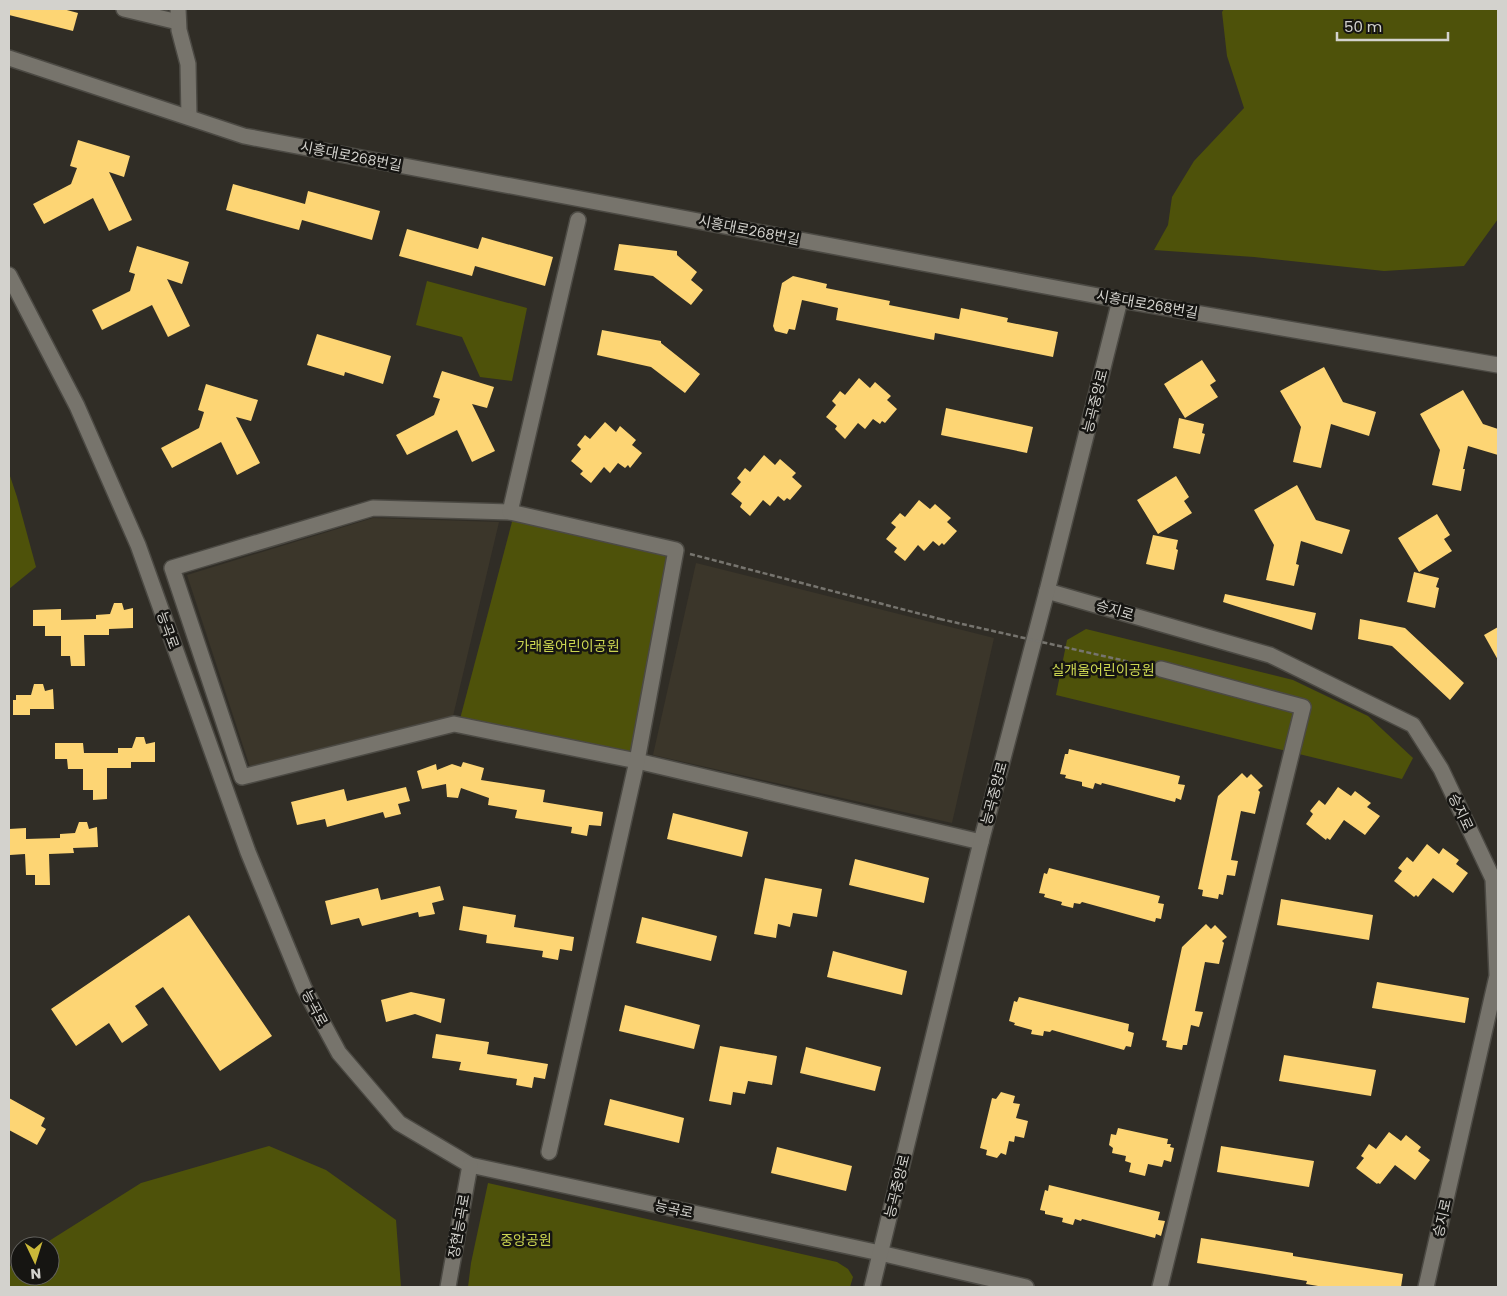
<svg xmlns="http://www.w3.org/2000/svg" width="1507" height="1296" font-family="Poppins,'Noto Sans KR',sans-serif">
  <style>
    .built { fill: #3b362a }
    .green { fill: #4e520a }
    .building { fill: #fdd574 }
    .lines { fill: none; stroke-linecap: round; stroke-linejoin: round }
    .street-casing { stroke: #4c4a44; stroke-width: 18 }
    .secondary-casing { stroke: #4c4a44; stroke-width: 18 }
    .path { stroke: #76746e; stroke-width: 2.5; stroke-dasharray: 5 2.5; stroke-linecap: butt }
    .street { stroke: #77746c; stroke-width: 15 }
    .secondary { stroke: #77746c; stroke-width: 15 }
    .path-bridge { stroke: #76746e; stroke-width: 2.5; stroke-dasharray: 5 2.5; stroke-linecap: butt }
    .labels { text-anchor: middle; stroke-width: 5; stroke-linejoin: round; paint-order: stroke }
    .street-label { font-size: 14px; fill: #d3d2cd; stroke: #161512 }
    .park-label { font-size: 14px; fill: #ccd651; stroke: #161512 }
  </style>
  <rect width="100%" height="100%" fill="#302d26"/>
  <!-- built -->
  <g class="built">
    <polygon points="373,518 499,522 453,716 250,767 187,575"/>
    <polygon points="696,563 994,638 952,823 653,755"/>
  </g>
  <!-- green -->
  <g class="green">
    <polygon points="1224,9 1498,9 1498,219 1464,266 1384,271 1254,257 1154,250 1168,225 1172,197 1194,161 1244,108 1227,56 1222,12"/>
    <polygon points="427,281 527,308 512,381 480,377 462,337 416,325"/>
    <polygon points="9,473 17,497 36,567 9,589"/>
    <polygon points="513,518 675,554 634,754 460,719"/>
    <polygon points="1086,629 1293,680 1368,716 1413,758 1402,779 1056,695 1067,640"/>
    <polygon points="269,1146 326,1170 396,1220 401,1287 9,1287 9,1267 20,1259 20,1276 50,1276 50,1246 41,1246 141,1183"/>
    <polygon points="488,1183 837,1262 848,1269 853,1277 850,1287 468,1287 471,1263"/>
  </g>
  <!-- building -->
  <g class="building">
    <polygon points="9,9 63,9 78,13 73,31 9,15"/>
    <polygon points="78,140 130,156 124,177 109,172 132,220 109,231 93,198 44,224 33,204 71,184 77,168 70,166"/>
    <polygon points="233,184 305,204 308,191 380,211 372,240 302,220 299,230 226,210"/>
    <polygon points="407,229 478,249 482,237 553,257 545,286 475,266 472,276 399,256"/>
    <polygon points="619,244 677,251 677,255 697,272 691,280 703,290 691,305 653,276 614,270"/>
    <polygon points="137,246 189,262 182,284 167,279 190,326 168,337 152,305 102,330 92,310 130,291 135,274 129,272"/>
    <polygon points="793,276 827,284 826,288 890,301 889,305 959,319 961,308 1008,318 1007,322 1058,332 1053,357 935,333 934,340 836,320 838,308 802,300 795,330 789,329 787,334 775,331 773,326 782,283"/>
    <polygon points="602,330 661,341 661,343 700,374 685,393 651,367 597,355"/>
    <polygon points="317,334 391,356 383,384 345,372 344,376 307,365"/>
    <polygon points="1202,360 1216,381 1210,385 1218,397 1185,418 1164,384"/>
    <polygon points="1324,367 1343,402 1376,412 1369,436 1331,424 1321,468 1293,462 1301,427 1280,391"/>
    <polygon points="442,371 494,387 487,408 472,404 495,451 472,462 457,430 407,455 396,435 434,415 440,399 433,397"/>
    <polygon points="859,378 870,388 875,382 891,396 887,400 897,409 885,423 882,421 880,424 873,419 865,429 858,423 845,439 835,429 837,426 826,417 836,405 832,401 840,391 845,395"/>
    <polygon points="206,384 258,400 251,421 236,417 260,463 237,475 221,442 172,468 161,448 199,428 204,412 198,410"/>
    <polygon points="1463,390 1483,424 1498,429 1498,455 1468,446 1463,469 1465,469 1461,491 1432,485 1440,450 1420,414"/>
    <polygon points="946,408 1033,427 1027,453 941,435"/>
    <polygon points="1179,418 1204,424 1202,433 1205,434 1200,454 1173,448"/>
    <polygon points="605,422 616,432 620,426 636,440 632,445 642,453 630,468 628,465 625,468 618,463 610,473 604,467 591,483 580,474 583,471 571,461 581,449 577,445 585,435 590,439"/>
    <polygon points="764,455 775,465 780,459 796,473 792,477 802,486 790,500 787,498 784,501 778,496 770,506 763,500 750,516 740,507 742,503 731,494 741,482 737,478 745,468 750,472"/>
    <polygon points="1176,476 1189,497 1184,501 1192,513 1158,534 1137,500"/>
    <polygon points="1297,485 1316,520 1350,530 1342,554 1301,541 1296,564 1299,565 1294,586 1266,580 1274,545 1254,510"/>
    <polygon points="919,500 930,509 935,504 951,518 947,522 957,531 944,545 942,543 939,546 933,541 924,551 918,545 905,561 894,552 897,548 886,539 896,527 891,523 900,513 905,517"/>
    <polygon points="1437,514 1450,535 1444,539 1452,551 1419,572 1398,538"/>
    <polygon points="1153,535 1178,540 1176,549 1178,550 1174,570 1146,564"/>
    <polygon points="1414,572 1439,578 1436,587 1439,588 1435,608 1407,602"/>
    <polygon points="1225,594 1316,613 1312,630 1223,602"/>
    <polygon points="114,603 122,603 124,610 133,608 133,628 109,629 109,635 84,635 85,666 71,666 70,656 61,656 61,636 45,636 45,626 33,626 33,610 61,609 61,620 96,619 96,615 110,614"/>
    <polygon points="1360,619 1405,628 1464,683 1450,700 1392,646 1358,639"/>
    <polygon points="1498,627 1498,660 1484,635"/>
    <polygon points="34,684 43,684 45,691 53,689 54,709 30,709 30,715 13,715 13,700 16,700 16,695 31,695"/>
    <polygon points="136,737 144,737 146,744 155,742 155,762 131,762 131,768 107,768 107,799 93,800 93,790 83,790 83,769 68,769 67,759 55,759 55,743 83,743 84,753 118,753 118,748 132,748"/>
    <polygon points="1069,749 1180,776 1178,784 1185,785 1181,800 1176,798 1175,802 1102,783 1101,785 1095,783 1093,789 1082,786 1082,782 1065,778 1066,775 1060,774 1065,754 1068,754"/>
    <polygon points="463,762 484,768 481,780 545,790 543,802 603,812 601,826 589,825 587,836 571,833 572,827 515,818 517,810 488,805 489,798 461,788 458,798 447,797 446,784 422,789 417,771 436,764 437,770 452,764 461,767"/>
    <polygon points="1242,773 1247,778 1251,774 1263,786 1258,790 1260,792 1255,814 1241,811 1231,860 1238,861 1235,876 1227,875 1223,895 1219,894 1218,899 1202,896 1203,890 1198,889 1218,796"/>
    <polygon points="406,787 410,801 398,804 401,814 385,818 383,812 327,827 325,819 297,825 291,802 344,789 347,801"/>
    <polygon points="1338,787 1351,796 1355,791 1371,803 1367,807 1380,816 1365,835 1344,820 1330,840 1327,838 1326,840 1306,824 1313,814 1310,811 1319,800 1325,805"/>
    <polygon points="673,813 748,832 742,857 667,839"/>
    <polygon points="79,822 87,822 89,829 97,827 98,847 73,848 74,853 49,854 50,885 35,885 35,875 26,875 25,854 10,855 9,829 26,828 26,839 60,838 60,834 75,833"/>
    <polygon points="1427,844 1439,854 1443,848 1459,860 1456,864 1468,873 1453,893 1433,878 1418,897 1416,895 1414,897 1394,881 1402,871 1398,868 1407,857 1413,862"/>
    <polygon points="855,859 929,878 924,903 849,885"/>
    <polygon points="1049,868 1160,896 1158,903 1164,904 1161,919 1156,918 1155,922 1082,902 1080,904 1074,903 1073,908 1061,905 1062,902 1044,897 1045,894 1039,893 1044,873 1047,874"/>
    <polygon points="765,878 822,889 817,917 793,913 790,927 778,924 776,938 754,934"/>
    <polygon points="440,886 444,900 432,903 435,914 419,917 418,912 362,926 359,918 331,925 325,901 378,888 381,900"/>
    <polygon points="1281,899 1373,915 1369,940 1277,925"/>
    <polygon points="463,906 516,915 514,927 574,937 572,951 560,949 558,960 542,957 543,951 486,943 487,935 459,930"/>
    <polygon points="189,915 272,1036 220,1071 163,987 135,1006 148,1025 122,1043 109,1023 76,1046 51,1009"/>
    <polygon points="642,917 717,936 711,961 636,943"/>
    <polygon points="1206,924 1211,929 1215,925 1227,937 1222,941 1224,943 1219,964 1205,962 1195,1011 1203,1012 1199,1027 1191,1025 1187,1045 1183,1045 1182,1050 1166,1047 1167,1041 1162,1040 1182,947"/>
    <polygon points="833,951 907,971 902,995 827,977"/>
    <polygon points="1377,982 1469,998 1465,1023 1372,1008"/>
    <polygon points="411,992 445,999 441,1023 415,1014 386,1022 381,1000"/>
    <polygon points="1019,997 1129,1024 1128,1031 1134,1033 1131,1047 1126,1046 1124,1050 1052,1030 1050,1032 1044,1031 1043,1036 1031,1034 1032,1030 1014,1025 1015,1023 1009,1021 1014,1001 1017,1002"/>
    <polygon points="625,1005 700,1025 694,1049 619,1031"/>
    <polygon points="436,1034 489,1042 487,1054 548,1064 545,1079 534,1077 532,1088 516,1085 517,1079 459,1070 461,1062 432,1058"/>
    <polygon points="720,1046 777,1056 772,1085 748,1081 745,1094 733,1092 731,1105 709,1101"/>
    <polygon points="806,1047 881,1067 875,1091 800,1073"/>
    <polygon points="1284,1055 1376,1070 1371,1096 1279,1081"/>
    <polygon points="1001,1092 1015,1096 1013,1103 1020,1104 1016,1118 1028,1121 1024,1138 1015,1136 1014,1142 1009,1141 1006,1155 1001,1153 997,1158 986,1155 987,1150 980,1148 992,1098 996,1099"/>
    <polygon points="9,1098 45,1118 41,1126 46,1129 37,1145 9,1130"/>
    <polygon points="610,1099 684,1118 679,1143 604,1125"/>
    <polygon points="1118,1128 1168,1139 1167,1144 1171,1144 1170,1147 1174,1148 1171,1162 1164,1160 1162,1167 1148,1164 1145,1176 1129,1172 1131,1163 1125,1161 1126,1156 1112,1153 1113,1148 1109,1145 1111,1134 1116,1135"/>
    <polygon points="1389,1132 1401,1141 1406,1135 1421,1147 1418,1151 1430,1160 1415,1180 1395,1165 1380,1184 1378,1183 1377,1184 1356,1168 1364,1158 1361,1156 1369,1144 1376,1149"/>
    <polygon points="1221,1146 1314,1161 1309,1187 1217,1172"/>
    <polygon points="777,1147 852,1166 846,1191 771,1173"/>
    <polygon points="1049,1185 1160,1212 1158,1220 1165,1221 1161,1236 1156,1234 1155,1238 1082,1219 1081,1221 1075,1219 1073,1225 1062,1222 1063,1218 1045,1214 1045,1211 1040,1210 1045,1190 1048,1191"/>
    <polygon points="1201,1238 1293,1253 1293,1256 1403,1274 1401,1287 1324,1287 1306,1284 1307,1281 1197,1263"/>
  </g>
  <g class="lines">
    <!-- street casing -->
    <g class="street-casing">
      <g id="street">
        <polyline points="124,9 178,22"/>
        <polyline points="178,9 179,30 188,64 189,117"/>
        <polyline points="510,512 373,508 172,568 242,777 454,724 637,761 981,842"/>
        <polyline points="549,1152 637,761 676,550 510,512 578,220"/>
        <polyline points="1160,1287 1303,707 1161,669"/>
      </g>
    </g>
    <!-- secondary casing -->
    <g class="secondary-casing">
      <g id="secondary">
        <polyline points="9,58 244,136 1120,300 1498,365"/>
        <polyline points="9,275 77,406 138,545 248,852 304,988 339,1053 399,1123 470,1165 880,1253 1026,1287"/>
        <polyline points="1047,591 1270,655 1413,725 1441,769 1493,879 1497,976 1426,1287"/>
        <polyline points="448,1287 470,1165"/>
        <polyline points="872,1287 981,842 1047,591 1120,300"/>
      </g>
    </g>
    <!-- path -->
    <polyline class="path" points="690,554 940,619"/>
    <!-- street -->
    <use href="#street" class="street"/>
    <!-- secondary -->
    <use href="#secondary" class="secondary"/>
    <!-- path-bridge -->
    <polyline class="path-bridge" points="940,619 1161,669"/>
  </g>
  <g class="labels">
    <!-- street labels -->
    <g class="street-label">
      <text transform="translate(351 156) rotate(11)" y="5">시흥대로268번길</text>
      <text transform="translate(749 230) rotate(11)" y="5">시흥대로268번길</text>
      <text transform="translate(1147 304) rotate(10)" y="5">시흥대로268번길</text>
      <text transform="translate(1095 401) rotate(-76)" y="5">능곡중앙로</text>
      <text transform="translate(1115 610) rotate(16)" y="5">승지로</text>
      <text transform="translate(168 630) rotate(70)" y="5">능곡로</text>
      <text transform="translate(994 793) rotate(-75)" y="5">능곡중앙로</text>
      <text transform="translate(1461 812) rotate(65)" y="5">승지로</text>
      <text transform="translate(315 1008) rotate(62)" y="5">능곡로</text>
      <text transform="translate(897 1186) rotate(-76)" y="5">능곡중앙로</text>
      <text transform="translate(674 1209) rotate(12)" y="5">능곡로</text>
      <text transform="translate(1442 1218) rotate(-77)" y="5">승지로</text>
      <text transform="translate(459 1226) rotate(-80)" y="5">장현능곡로</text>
    </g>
    <!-- park labels -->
    <g class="park-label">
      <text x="568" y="651">가래울어린이공원</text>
      <text x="1103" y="675">실개울어린이공원</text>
      <text x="526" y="1245">중앙공원</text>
    </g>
  </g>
  <!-- border -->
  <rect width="1507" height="1296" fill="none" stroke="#d3d2cd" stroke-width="20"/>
  <!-- north arrow -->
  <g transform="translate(35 1261) rotate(176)"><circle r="24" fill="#161512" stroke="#62615d"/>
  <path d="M0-4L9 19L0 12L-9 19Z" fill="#cbb939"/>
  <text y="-8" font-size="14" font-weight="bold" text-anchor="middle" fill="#d3d2cd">N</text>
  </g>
  <!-- scale -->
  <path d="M1337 32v8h111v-8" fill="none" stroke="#d3d2cd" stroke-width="2.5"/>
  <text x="1344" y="32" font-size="15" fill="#d3d2cd" stroke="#161512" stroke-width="4" paint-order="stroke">50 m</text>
</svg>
